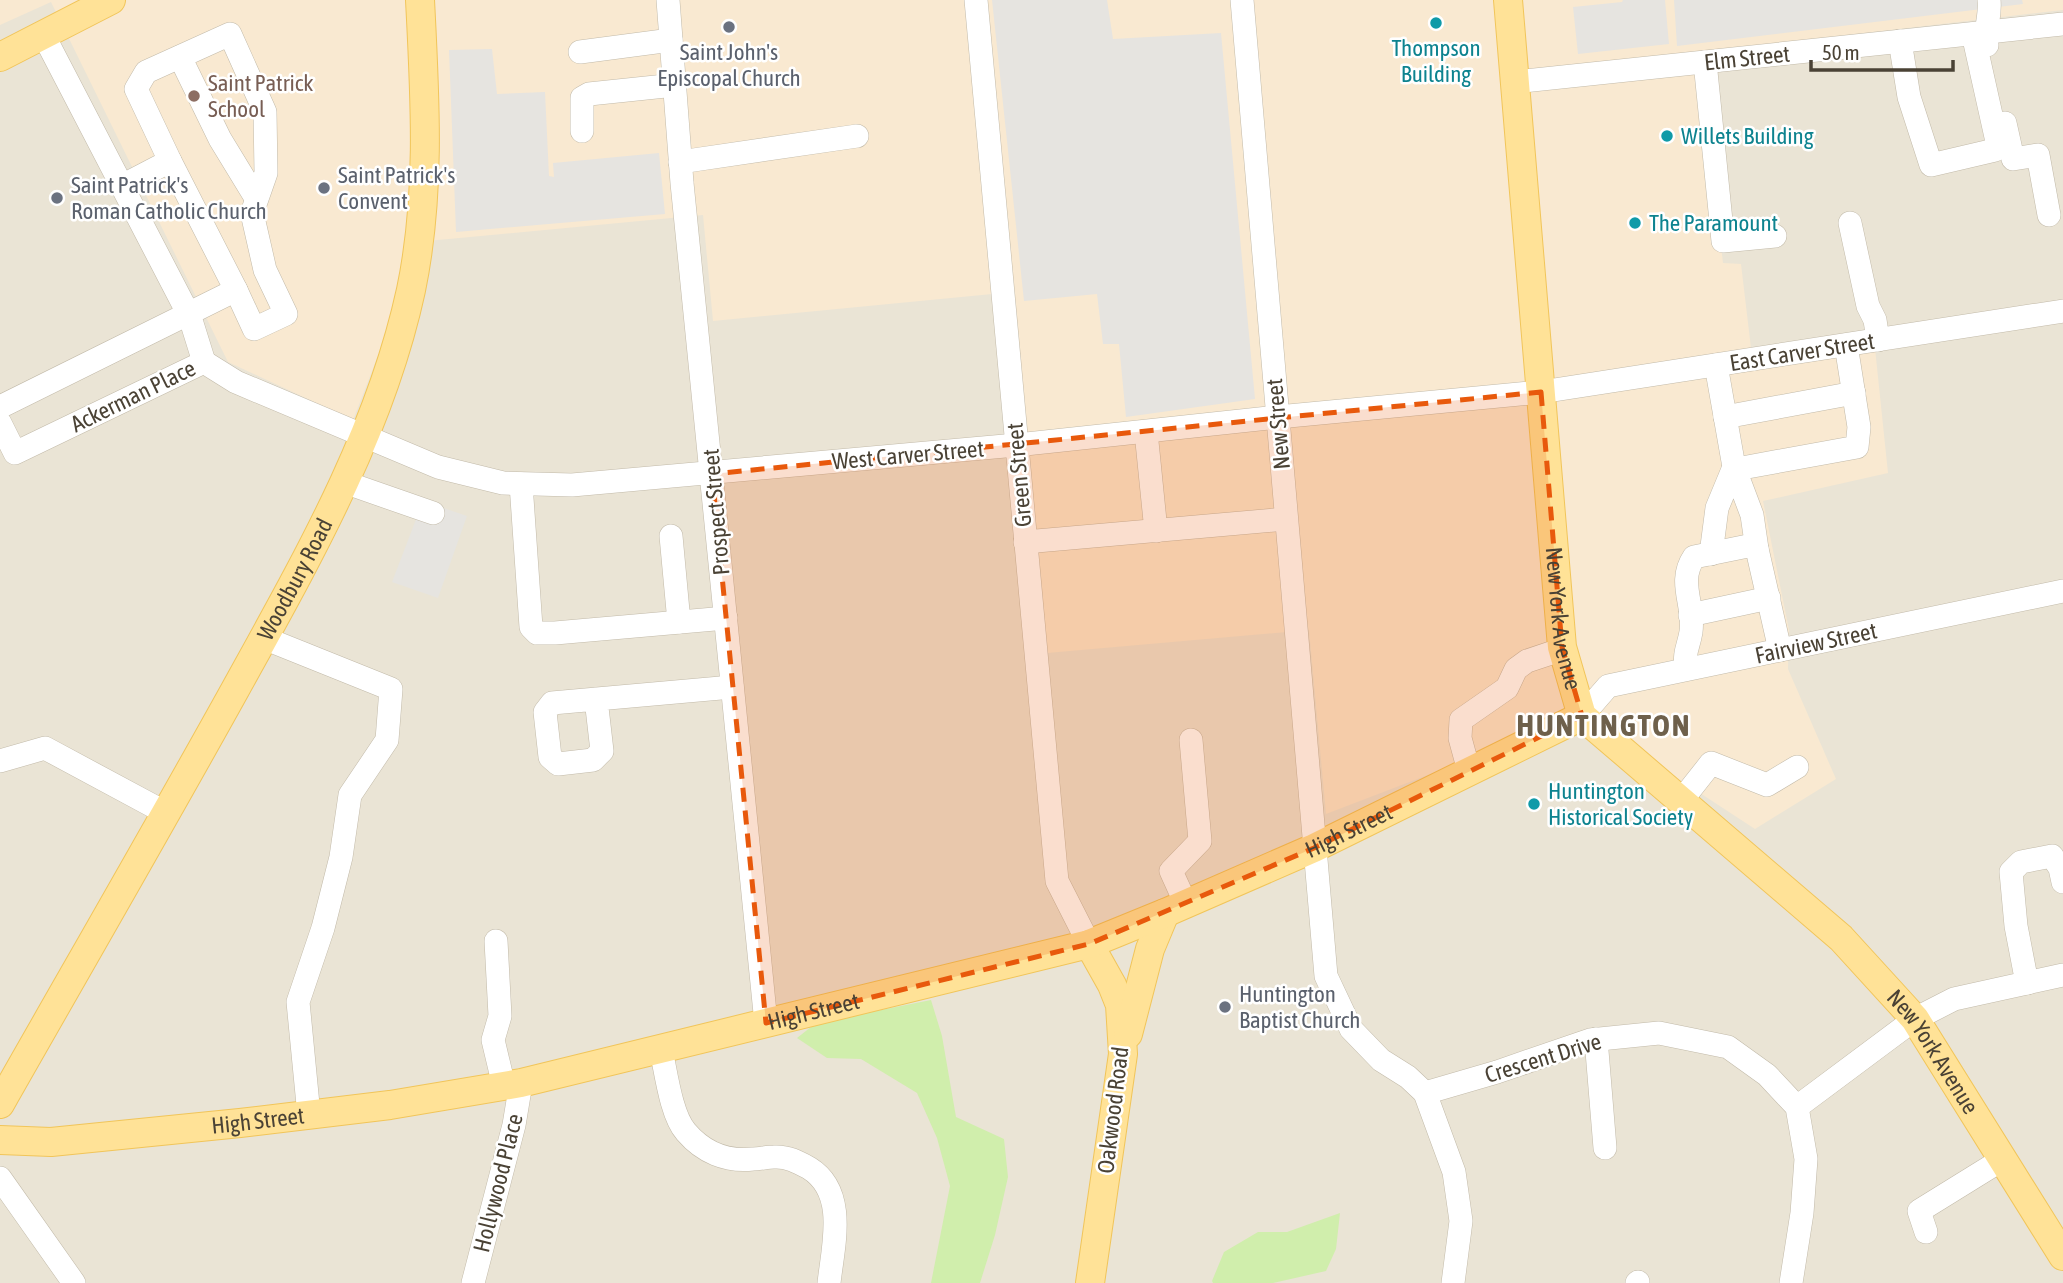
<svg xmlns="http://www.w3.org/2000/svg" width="2063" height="1283" font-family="'Asap Condensed',sans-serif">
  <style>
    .residential { fill: #eae4d5 }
    .commercial { fill: #f9e9d1 }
    .green { fill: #d0eeac }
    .parking { fill: #e6e4e0 }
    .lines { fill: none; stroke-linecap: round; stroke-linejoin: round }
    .minor-casing { stroke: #c2baa9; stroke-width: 24 }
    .major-casing { stroke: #f1c55a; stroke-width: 30 }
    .minor { stroke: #fff; stroke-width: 23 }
    .major { stroke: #ffe297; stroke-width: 28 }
    .marked { fill: #e8590c; fill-opacity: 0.2; stroke: #e8590c; stroke-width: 5; stroke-dasharray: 14 9; stroke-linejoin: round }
    .culture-dot { fill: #0f9aa8; stroke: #fff; stroke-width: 2.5 }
    .worship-dot { fill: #6b7280; stroke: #fff; stroke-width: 2.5 }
    .education-dot { fill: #8d6e63; stroke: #fff; stroke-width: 2.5 }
    .labels { text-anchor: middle; stroke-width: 5; stroke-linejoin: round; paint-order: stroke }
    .culture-label { font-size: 23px; fill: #0d838f; stroke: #fff; text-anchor: start }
    .worship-label { font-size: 23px; fill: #5b616d; stroke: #fff; text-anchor: start }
    .street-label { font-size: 23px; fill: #4a4235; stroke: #fff }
    .education-label { font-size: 23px; fill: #785e54; stroke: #fff; text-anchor: start }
    .district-label { font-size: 30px; font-weight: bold; letter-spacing: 2px; fill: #6e604b; stroke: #fff }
  </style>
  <rect width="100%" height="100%" fill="#f5f1e8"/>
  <!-- residential -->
  <rect class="residential" x="0" y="0" width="2063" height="1283"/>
  <!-- commercial -->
  <polygon class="commercial" points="0,0 2063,0 2063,10 1699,52 1723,263 1741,264 1751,348 1873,329 1888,473 1763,501 1789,630 1788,669 1836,779 1755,829 1582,716 1326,814 1309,630 1047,653 1013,292 713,321 703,215 406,243 388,330 353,420 228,362 51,2 0,25"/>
  <!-- green -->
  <g class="green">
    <polygon points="931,1000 942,1036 956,1117 1004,1139 1008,1177 995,1235 980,1283 931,1283 950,1186 937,1138 917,1093 861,1059 827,1058 797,1038 816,1023"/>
    <polygon points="1340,1213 1336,1249 1326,1271 1273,1283 1213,1283 1212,1281 1224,1252 1258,1232 1287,1232"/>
  </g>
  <!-- parking -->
  <g class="parking">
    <polygon points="992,0 1107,0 1113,39 1221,33 1255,399 1126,417 1119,344 1103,344 1097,294 1024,301"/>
    <polygon points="1623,0 1665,0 1669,44 1578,54 1573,7 1622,2"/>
    <polygon points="1674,0 2022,0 2023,4 1677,46"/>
    <polygon points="492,49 497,94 545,92 549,176 554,177 553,163 659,153 665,214 456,232 449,50"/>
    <polygon points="423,501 467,516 438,598 392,582"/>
  </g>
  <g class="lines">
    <!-- minor casing -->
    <g class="minor-casing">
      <g id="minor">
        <polyline points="668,0 682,183 766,1023"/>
        <polyline points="976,0 1057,881 1089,944"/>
        <polyline points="1242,0 1326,976 1351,1029 1381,1060 1408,1077 1425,1093 1454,1172 1461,1221 1453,1283"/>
        <polyline points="44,36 190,317 204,362"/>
        <polyline points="1900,41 1909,97 1931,165 1995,150 1998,146 1973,34"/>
        <path d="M 1987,45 C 1984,29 1991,16 1989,0"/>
        <polyline points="580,52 671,40"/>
        <polyline points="180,57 220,139 256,198"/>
        <polyline points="1705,62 1723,241 1775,236"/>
        <polyline points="1515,82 2063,24"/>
        <polyline points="2005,123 2013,159 2038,155 2049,215"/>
        <polyline points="582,131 582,98 589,94 675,85"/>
        <polyline points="170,161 136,89 146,72 230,34 265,112 266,173 252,213 265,270 286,314 254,329 236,290"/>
        <polyline points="680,162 857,136"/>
        <polyline points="1850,223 1868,306 1875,320 1878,340"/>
        <polyline points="204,362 236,382 438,467 503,483 572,485 1016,445 1278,417 1541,392 2063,311"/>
        <polyline points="1716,365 1734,467 1742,468 1857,447 1859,427 1846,345"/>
        <polyline points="0,407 236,290 170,161 122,186"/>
        <polyline points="1725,417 1854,393"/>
        <polyline points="0,423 15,453 204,362"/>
        <polyline points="1146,432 1156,531"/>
        <polyline points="344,482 433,513"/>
        <polyline points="521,484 531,627 537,633 555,633 726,618"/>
        <polyline points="671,536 679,622"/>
        <polyline points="1025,542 1286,519"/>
        <polyline points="1711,554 1717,508 1734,467 1752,515 1757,549"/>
        <polyline points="1690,615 1769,598"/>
        <polyline points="264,638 391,689 387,740 350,795 341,857 323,928 298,1002 309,1115"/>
        <path d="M 1686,669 C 1684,650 1688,649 1691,632 C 1695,605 1677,582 1694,557 L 1748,546 L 1757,549 L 1780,650"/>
        <polyline points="596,699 602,751 593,760 558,764 550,757 545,712 552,703 732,687"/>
        <polyline points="1582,716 1608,686 2063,591"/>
        <polyline points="0,761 45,748 166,813"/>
        <polyline points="1469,771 1460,738 1461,720 1507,688 1516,669 1527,661 1563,649"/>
        <polyline points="1681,801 1711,763 1767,785 1797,767"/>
        <polyline points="1186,904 1171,871 1200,841 1191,740"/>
        <polyline points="496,941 500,1016 493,1040 504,1086"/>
        <polyline points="2027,983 2016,926 2011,872 2021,862 2052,856 2060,868 2063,882"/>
        <polyline points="1596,1039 1605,1148"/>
        <path d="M 661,1050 C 666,1072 671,1115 686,1132 C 703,1152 726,1162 753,1159 C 760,1159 767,1157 774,1157 C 787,1156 798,1162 809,1168 C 848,1192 833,1246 829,1283"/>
        <polyline points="1425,1093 1497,1072 1590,1040 1659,1033 1728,1047 1767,1075 1797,1107 1806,1159 1802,1213 1791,1283"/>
        <polyline points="1797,1107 1915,1019 1954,999 2063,975"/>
        <polyline points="0,1178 74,1283"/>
        <polyline points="1926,1232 1919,1211 2003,1159"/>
        <polyline points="473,1283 514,1125 521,1083"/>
        <polyline points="1637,1283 1638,1282"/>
      </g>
    </g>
    <!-- major casing -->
    <g class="major-casing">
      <g id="major">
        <path id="s1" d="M 1508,0 L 1562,647 L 1582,716 L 1841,938 L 1915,1019 L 2063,1256"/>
        <polyline points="0,57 111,0"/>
        <polyline points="1089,944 1112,985 1120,1005 1123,1054 1090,1283"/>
        <polyline points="1128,1034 1150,949 1165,913"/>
        <path id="s2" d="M 0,1104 C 79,965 159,827 236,688 C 306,561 380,433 411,290 C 431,194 425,97 420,0"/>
        <path id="s3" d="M 0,1140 L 51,1142 L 240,1123 L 390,1105 L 521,1083 L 1089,944 L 1165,913 L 1314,848 L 1582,716"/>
      </g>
    </g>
    <!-- minor -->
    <use href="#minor" class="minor"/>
    <!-- major -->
    <use href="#major" class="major"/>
  </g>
  <!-- marked area -->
  <path class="marked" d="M 1541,392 L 1562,647 L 1582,716 L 1314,848 L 1089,944 L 766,1023 L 712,474 Z"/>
  <!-- markers -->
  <g class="culture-dot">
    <circle cx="1436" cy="23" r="7"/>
    <circle cx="1667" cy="136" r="7"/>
    <circle cx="1635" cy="223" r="7"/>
    <circle cx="1534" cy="804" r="7"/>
  </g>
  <g class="worship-dot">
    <circle cx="729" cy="27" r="7"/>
    <circle cx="324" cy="188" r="7"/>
    <circle cx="57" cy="198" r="7"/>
    <circle cx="1225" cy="1007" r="7"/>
  </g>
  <circle class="education-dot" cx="194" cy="96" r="7"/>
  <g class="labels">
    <!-- culture labels -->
    <g class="culture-label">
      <text x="1436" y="56" text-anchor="middle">Thompson<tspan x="1436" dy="26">Building</tspan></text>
      <text x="1681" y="144">Willets Building</text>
      <text x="1649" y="231">The Paramount</text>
      <text x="1548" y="799">Huntington<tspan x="1548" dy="26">Historical Society</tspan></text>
    </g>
    <!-- worship labels -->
    <g class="worship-label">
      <text x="729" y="60" text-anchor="middle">Saint John's<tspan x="729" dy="26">Episcopal Church</tspan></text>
      <text x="338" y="183">Saint Patrick's<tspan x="338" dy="26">Convent</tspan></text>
      <text x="71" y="193">Saint Patrick's<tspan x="71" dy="26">Roman Catholic Church</tspan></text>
      <text x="1239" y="1002">Huntington<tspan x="1239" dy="26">Baptist Church</tspan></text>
    </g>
    <!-- street labels -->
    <g class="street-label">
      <text transform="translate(1747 58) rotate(-6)" y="8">Elm Street</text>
      <text transform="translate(1802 352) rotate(-9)" y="8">East Carver Street</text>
      <text transform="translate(133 396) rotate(-26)" y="8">Ackerman Place</text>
      <text transform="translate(1278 424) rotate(-95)" y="8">New Street</text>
      <text transform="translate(908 455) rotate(-5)" y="8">West Carver Street</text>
      <text transform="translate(1019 475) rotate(-95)" y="8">Green Street</text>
      <text transform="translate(716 512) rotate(-95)" y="8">Prospect Street</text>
      <text dy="8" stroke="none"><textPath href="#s2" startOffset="602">Woodbury Road</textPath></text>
      <text dy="8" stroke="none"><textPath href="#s1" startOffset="621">New York Avenue</textPath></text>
      <text transform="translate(1816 643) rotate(-12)" y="8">Fairview Street</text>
      <text dy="8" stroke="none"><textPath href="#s3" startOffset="1393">High Street</textPath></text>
      <text dy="8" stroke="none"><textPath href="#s3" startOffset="826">High Street</textPath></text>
      <text dy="8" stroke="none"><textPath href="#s1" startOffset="1209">New York Avenue</textPath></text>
      <text transform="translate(1543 1058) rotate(-17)" y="8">Crescent Drive</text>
      <text transform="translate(1113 1110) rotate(-83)" y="8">Oakwood Road</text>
      <text dy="8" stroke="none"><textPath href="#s3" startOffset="259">High Street</textPath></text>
      <text transform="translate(498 1183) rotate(-76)" y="8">Hollywood Place</text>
    </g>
    <!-- education labels -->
    <g class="education-label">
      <text x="208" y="91">Saint Patrick<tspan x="208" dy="26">School</tspan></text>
    </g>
    <!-- district labels -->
    <g class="district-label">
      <text x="1604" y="736">HUNTINGTON</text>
    </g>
  </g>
  <!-- scale -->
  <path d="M1811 60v10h142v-10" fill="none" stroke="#4a4235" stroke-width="3.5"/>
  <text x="1822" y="60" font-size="21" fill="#4a4235" stroke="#ffffff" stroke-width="5" paint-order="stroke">50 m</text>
</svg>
